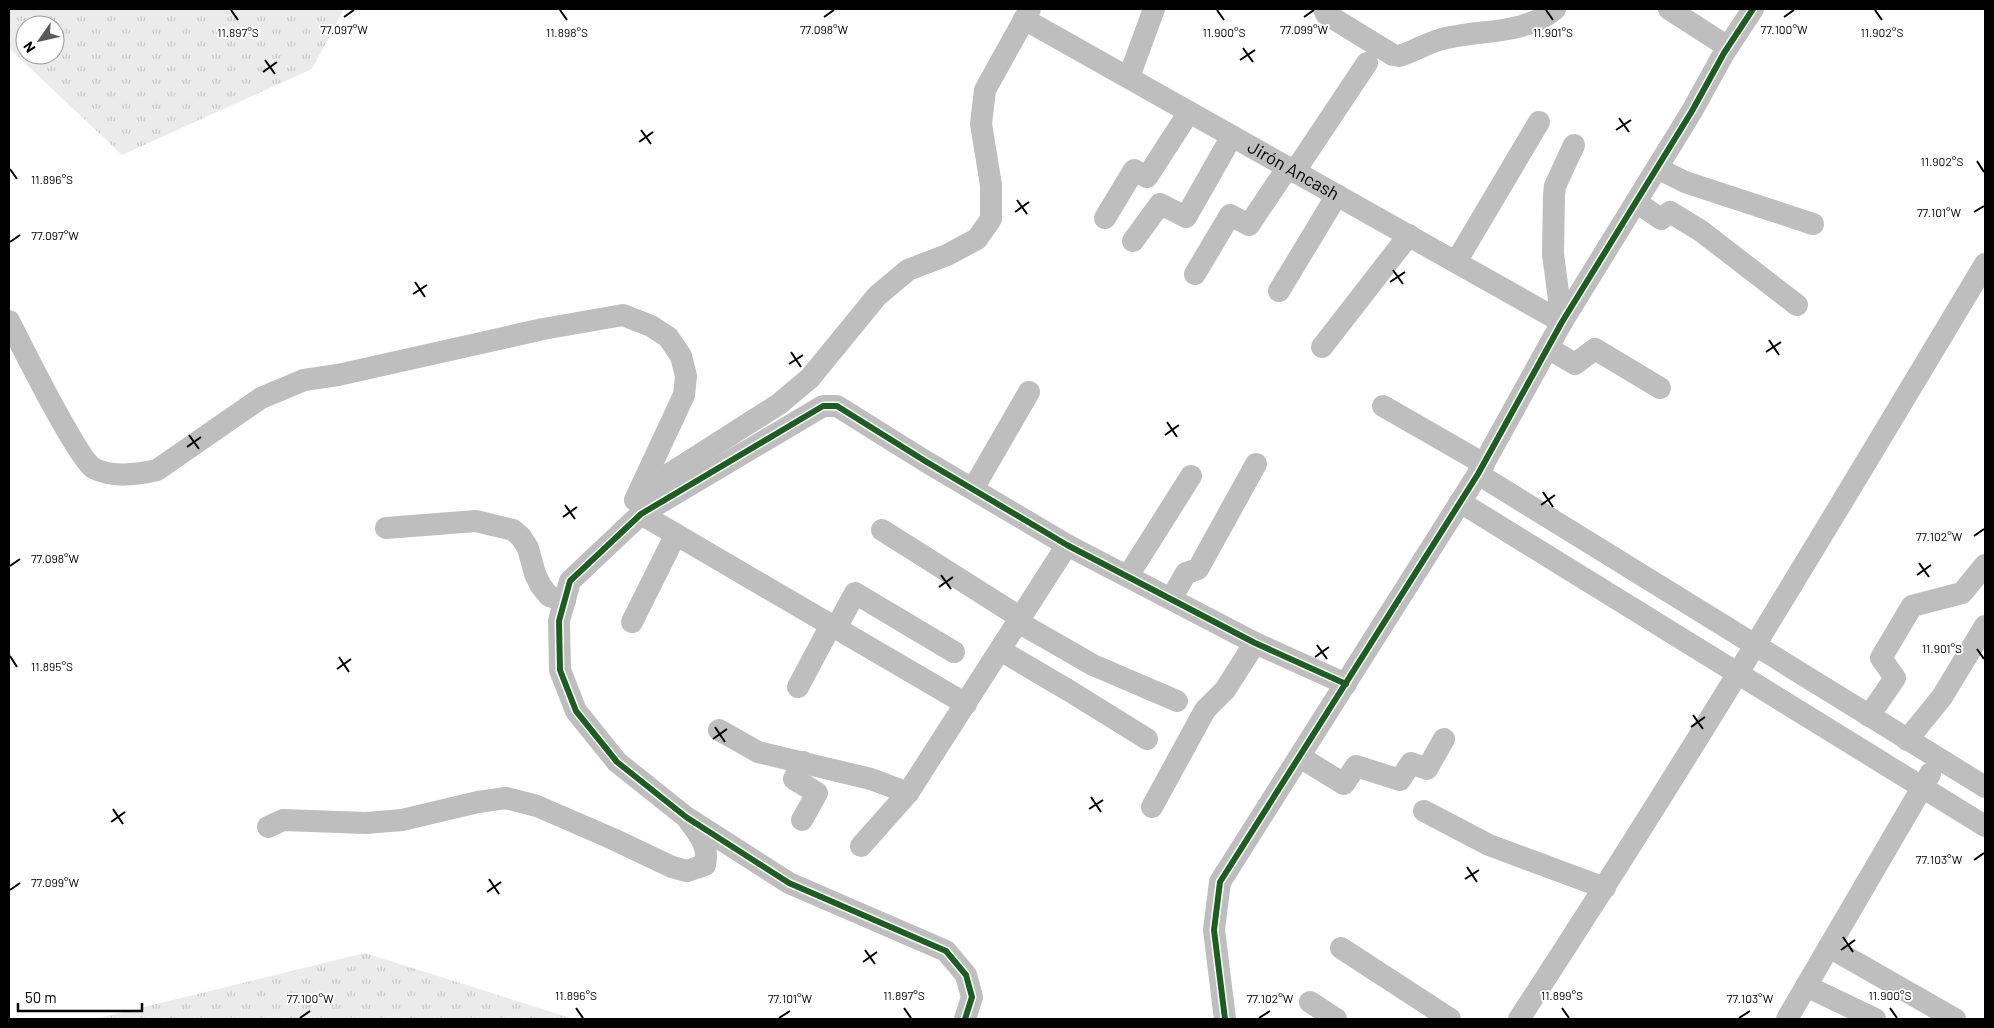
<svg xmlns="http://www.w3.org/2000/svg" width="1994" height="1028" font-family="Barlow,sans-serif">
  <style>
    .grass { fill: url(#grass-tufts); fill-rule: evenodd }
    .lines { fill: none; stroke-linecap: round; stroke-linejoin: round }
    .minor { stroke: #bebebe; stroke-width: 22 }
    .cycleway-casing { stroke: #fff; stroke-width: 9 }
    .cycleway { stroke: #1b5e20; stroke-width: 6 }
    .ticks { fill: none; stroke: #000; stroke-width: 2 }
    .labels { text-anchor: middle; stroke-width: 4; stroke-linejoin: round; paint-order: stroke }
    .street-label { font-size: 18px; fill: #000; stroke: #fff }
    .ticks-label { font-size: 12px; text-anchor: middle; fill: #000; stroke: #fff; stroke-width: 4; stroke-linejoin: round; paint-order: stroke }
  </style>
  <defs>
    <pattern id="grass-tufts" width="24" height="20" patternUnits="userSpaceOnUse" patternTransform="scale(1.25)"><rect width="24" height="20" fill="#ebebeb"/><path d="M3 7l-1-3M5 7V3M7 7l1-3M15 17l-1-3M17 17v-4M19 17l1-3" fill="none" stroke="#c8c8c8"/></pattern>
  </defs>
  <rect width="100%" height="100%" fill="#fff"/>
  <!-- grass -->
  <g class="grass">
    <path d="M 9,9 L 344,9 L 312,69 L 122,155 L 9,48 ZM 25,25 L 55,25 L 55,55 L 25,55 Z"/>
    <polygon points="365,953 574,1019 95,1019"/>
  </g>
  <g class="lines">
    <!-- minor -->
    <g class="minor">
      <path d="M 1324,9 L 1326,14 L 1393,55 L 1399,56 C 1413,52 1425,44 1439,40 C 1474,29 1525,36 1555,9"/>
      <polyline points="1669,9 1728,47"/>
      <path id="s1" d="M 1024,19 L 1562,322"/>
      <polyline points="1129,77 1154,9"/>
      <polyline points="1657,168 1685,182 1813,224"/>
      <polyline points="1295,171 1367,63"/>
      <polyline points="1636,202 1661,219 1670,212 1701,231 1797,305"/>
      <polyline points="1105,218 1134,170 1147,177 1189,112"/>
      <polyline points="1133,241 1160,204 1186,217 1232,136"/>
      <polyline points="1456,262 1539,122"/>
      <polyline points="1195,274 1230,215 1249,225 1288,167"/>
      <polyline points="1279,291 1337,195"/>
      <path d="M 9,321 C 20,343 79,461 93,468 C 113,478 136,475 157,470 L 261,398 L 304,380 L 338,375 L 543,329 L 623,315 L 651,326 L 668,337 L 681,356 L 686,376 L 684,395 L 635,500"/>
      <polyline points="1562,322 1553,254 1554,195 1555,186 1574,145"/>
      <polyline points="1322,347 1409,235"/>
      <polyline points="1548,348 1575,364 1595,349 1660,388"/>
      <polyline points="1383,406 1484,464"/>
      <polyline points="1478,474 1985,787"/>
      <polyline points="973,489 1029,392"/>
      <polyline points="638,496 652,485 779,404 810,378 877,296 908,270 947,255 977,239 991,219 991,185 981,124 985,90 1030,9"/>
      <polyline points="1460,502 1985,826"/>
      <polyline points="641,514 966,704"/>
      <polyline points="386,528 476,521 513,530 521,537 528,548 535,574 541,586 549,596 565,601"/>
      <polyline points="882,530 1021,618"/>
      <polyline points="1128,576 1191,476"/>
      <polyline points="1171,599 1186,573 1198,569 1256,464"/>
      <polyline points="632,622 676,534"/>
      <polyline points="1018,622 1093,665 1177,701"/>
      <polyline points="836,628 855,593 954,652"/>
      <polyline points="1000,650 1068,690 1147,739"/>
      <polyline points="798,687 831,625"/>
      <polyline points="1869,716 1895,678 1881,658 1912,606 1962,593 1985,565"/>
      <polyline points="719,730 758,752 871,779 908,793"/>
      <polyline points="1907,740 1942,697 1985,626"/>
      <polyline points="1300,757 1344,784 1356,766 1400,780 1411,763 1427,769 1444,739"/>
      <polyline points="1152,807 1205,710 1225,690 1255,643"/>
      <polyline points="1424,811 1489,845 1605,888"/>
      <polyline points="802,820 817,793 794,779 803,762"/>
      <path d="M 268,827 L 283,820 L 366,823 L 402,820 L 478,802 L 506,798 L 537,806 L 613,839 L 672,867 L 687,871 L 705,865 C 709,846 700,836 689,821"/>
      <polyline points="861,846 908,793 1067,545"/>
      <polyline points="1829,947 1955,1019"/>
      <polyline points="1341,948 1450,1019"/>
      <polyline points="1806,986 1875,1019"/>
      <polyline points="1310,1002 1336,1019"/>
      <polyline points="965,1019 972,997 966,975 946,951 789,883 686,817 617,762 576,711 560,670 559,621 570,581 641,514 823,406 837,406 925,461 1067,545 1255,643 1346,684"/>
      <polyline points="1225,1019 1214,930 1220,882 1478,474 1562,322 1692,111 1724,53 1753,9"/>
      <path d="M 1519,1019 C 1681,772 1833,518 1985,264"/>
      <polyline points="1787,1019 1930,774"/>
    </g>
    <!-- cycleway casing -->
    <g class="cycleway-casing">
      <g id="cycleway">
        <polyline points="965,1019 972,997 966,975 946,951 789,883 686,817 617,762 576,711 560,670 559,621 570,581 641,514 823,406 837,406 925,461 1067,545 1255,643 1346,684"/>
        <polyline points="1225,1019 1214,930 1220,882 1478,474 1562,322 1692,111 1724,53 1753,9"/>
      </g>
    </g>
    <!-- cycleway -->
    <use href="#cycleway" class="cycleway"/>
  </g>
  <!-- ticks -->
  <path class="ticks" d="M 231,10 L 238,20M 560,10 L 567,20M 1217,10 L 1224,20M 1546,10 L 1553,20M 1875,10 L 1882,20M 344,17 L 354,10M 824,17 L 834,10M 1304,17 L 1314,10M 1784,17 L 1794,10M 1243,48 L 1253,62M 265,60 L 275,74M 1240,60 L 1255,50M 263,72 L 277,62M 1619,118 L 1629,132M 641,130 L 651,144M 1616,130 L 1631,120M 639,142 L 653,132M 1977,161 L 1984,172M 10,169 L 17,179M 1017,200 L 1027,214M 1015,212 L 1029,202M 1974,212 L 1984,206M 10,242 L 20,235M 1393,270 L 1403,284M 415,282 L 425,297M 1390,282 L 1405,272M 413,294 L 427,285M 1769,340 L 1779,355M 791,352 L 801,367M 1766,352 L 1781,342M 789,364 L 803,355M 1167,422 L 1177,437M 189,435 L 199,449M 1165,435 L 1179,425M 187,447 L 201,437M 1543,492 L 1553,507M 565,505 L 575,519M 1541,505 L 1555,495M 563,517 L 577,507M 1974,536 L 1984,529M 1919,563 L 1929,577M 10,566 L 20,559M 941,575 L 951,589M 1917,575 L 1931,565M 939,587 L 953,577M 1317,645 L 1327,659M 1977,649 L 1984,659M 10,656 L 17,667M 339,657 L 349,672M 1315,657 L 1329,647M 337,669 L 351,659M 1693,715 L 1703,729M 715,727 L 725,742M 1691,727 L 1705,717M 713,739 L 727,729M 1091,797 L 1101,812M 113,809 L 123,824M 1089,809 L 1103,800M 111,822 L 125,812M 1974,860 L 1984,853M 1467,867 L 1477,882M 489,879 L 499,894M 1465,879 L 1479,870M 10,890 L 20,883M 487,892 L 501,882M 1843,937 L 1853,952M 865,950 L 875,964M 1841,950 L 1855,940M 863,962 L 877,952M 576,1008 L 583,1018M 904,1008 L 911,1018M 1562,1008 L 1569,1018M 1890,1008 L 1897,1018M 300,1018 L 310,1011M 779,1018 L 790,1011M 1259,1018 L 1270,1011M 1739,1018 L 1750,1011"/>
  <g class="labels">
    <!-- street labels -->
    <g class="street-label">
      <text dy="6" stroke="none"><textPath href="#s1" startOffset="309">Jirón Ancash</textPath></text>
    </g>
  </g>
  <g class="ticks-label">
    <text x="344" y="34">77.097°W</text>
    <text x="824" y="34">77.098°W</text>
    <text x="1304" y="34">77.099°W</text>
    <text x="1784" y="34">77.100°W</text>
    <text x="238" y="37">11.897°S</text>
    <text x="567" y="37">11.898°S</text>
    <text x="1224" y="37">11.900°S</text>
    <text x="1553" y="37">11.901°S</text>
    <text x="1882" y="37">11.902°S</text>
    <text x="1942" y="166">11.902°S</text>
    <text x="52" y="184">11.896°S</text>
    <text x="1939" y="217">77.101°W</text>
    <text x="55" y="240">77.097°W</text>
    <text x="1939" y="541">77.102°W</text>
    <text x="55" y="563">77.098°W</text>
    <text x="1942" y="653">11.901°S</text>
    <text x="52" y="671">11.895°S</text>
    <text x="1939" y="864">77.103°W</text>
    <text x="55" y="887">77.099°W</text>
    <text x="576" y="1000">11.896°S</text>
    <text x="904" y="1000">11.897°S</text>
    <text x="1562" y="1000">11.899°S</text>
    <text x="1890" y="1000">11.900°S</text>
    <text x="310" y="1003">77.100°W</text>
    <text x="790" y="1003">77.101°W</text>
    <text x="1270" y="1003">77.102°W</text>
    <text x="1750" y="1003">77.103°W</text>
  </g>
  <!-- border -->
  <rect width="1994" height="1028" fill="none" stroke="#000000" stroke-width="20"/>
  <!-- north arrow -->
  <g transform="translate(40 40) rotate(236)"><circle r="24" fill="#ffffff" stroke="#999999"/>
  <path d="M0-4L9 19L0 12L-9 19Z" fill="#595959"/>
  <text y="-8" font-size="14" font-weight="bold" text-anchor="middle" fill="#000000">N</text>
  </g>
  <!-- scale -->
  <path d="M18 1003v8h124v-8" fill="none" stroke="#000000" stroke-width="2.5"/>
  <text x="25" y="1003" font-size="15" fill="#000000" stroke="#ffffff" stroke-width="4" paint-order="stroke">50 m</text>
</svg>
